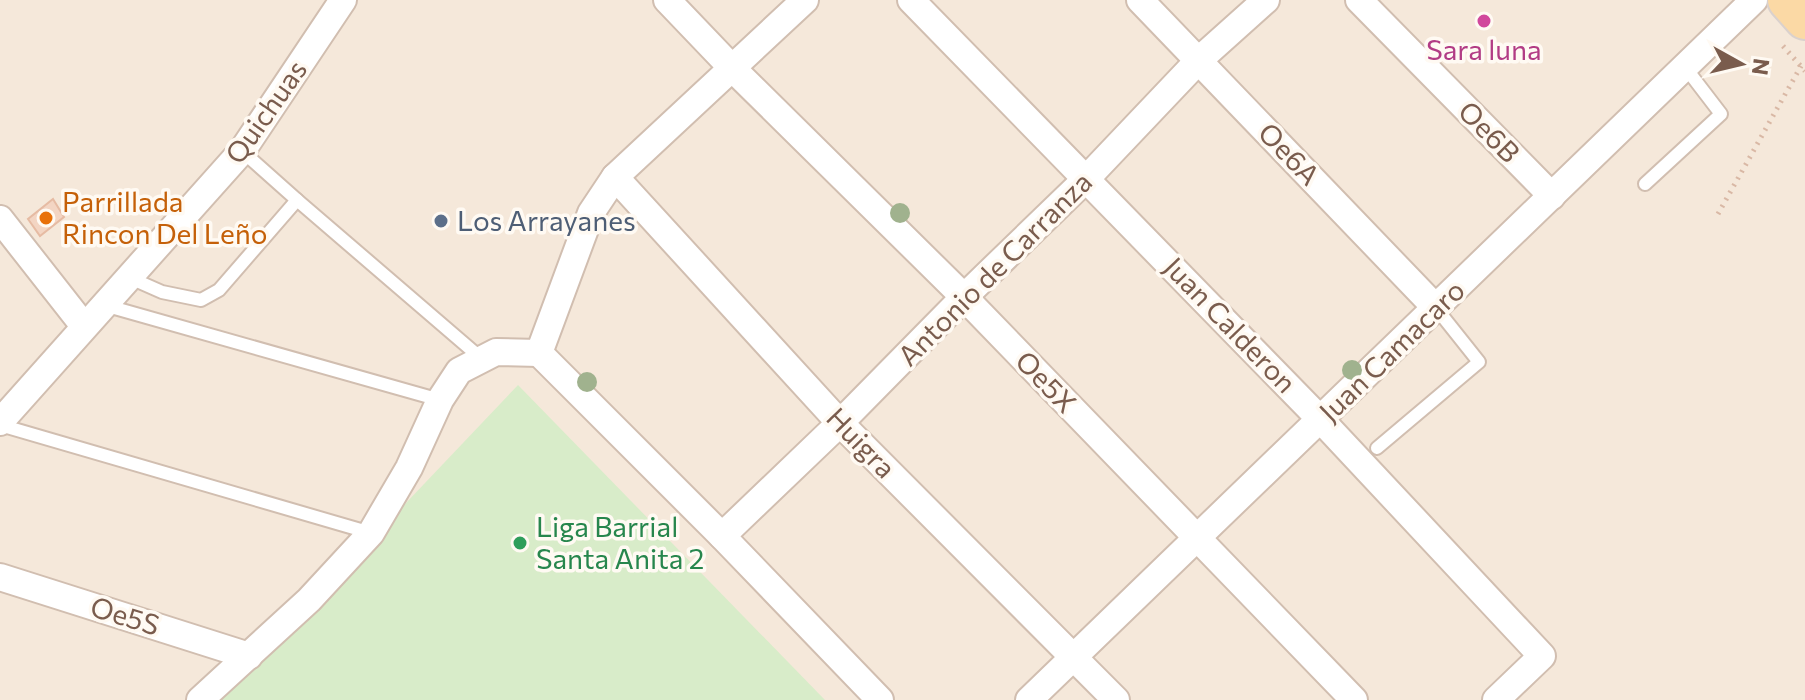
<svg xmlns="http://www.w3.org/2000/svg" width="1805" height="700" font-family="Commissioner,sans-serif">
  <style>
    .residential { fill: #f5e8da }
    .green { fill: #d8ecc9 }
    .building { fill: #f3d5c3; stroke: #e6bba3; stroke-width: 2 }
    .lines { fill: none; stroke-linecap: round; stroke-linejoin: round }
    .lane-casing { stroke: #d1beb0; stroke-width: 16 }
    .street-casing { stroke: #d1beb0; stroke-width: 30 }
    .primary-casing { stroke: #dad1cd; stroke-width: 44 }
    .path { stroke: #d9b8a5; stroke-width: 5; stroke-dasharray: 2 6; stroke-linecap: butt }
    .lane { stroke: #fff; stroke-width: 12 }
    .street { stroke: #fff; stroke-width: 26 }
    .primary { stroke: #fbd9a5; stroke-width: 40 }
    .tree { fill: #a0b28e }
    .hotel-dot { fill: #d1479c; stroke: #fffaf3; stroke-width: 3 }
    .food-dot { fill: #e8710a; stroke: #fffaf3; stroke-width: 3 }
    .service-dot { fill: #5c6f8a; stroke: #fffaf3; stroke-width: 3 }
    .leisure-dot { fill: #2e9e5b; stroke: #fffaf3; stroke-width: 3 }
    .labels { text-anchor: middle; stroke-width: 7; stroke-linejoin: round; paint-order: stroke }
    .hotel-label { font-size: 28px; fill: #b23c85; stroke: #fffaf3 }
    .street-label { font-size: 28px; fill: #7a5c4d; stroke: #fffaf3 }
    .food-label { font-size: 28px; fill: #c56008; stroke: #fffaf3; text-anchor: start }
    .service-label { font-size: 28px; fill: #4e5e75; stroke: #fffaf3; text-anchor: start }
    .leisure-label { font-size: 28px; fill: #27864d; stroke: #fffaf3; text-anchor: start }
  </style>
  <rect width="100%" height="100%" fill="#fdf6ec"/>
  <!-- residential -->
  <polygon class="residential" points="0,0 1766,0 1805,37 1805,700 0,700"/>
  <!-- green -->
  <polygon class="green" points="518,385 825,700 219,700"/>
  <!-- building -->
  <polygon class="building" points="53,199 64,217 40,236 28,219"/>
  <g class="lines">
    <!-- lane casing -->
    <g class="lane-casing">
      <g id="lane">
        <polyline points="242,151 297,200"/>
        <polyline points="1645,184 1721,114 1685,67"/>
        <polyline points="128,277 162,292 201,300 219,290 297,200 482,359"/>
        <polyline points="104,305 440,400"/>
        <polyline points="0,425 371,533"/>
        <polyline points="1377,448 1479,362 1436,308"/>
      </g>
    </g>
    <!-- street casing -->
    <g class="street-casing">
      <g id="street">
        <polyline points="667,0 733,69 964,297 1354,700"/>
        <polyline points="911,0 1321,420 1542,656 1496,700"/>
        <polyline points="1140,0 1436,308"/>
        <polyline points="1359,0 1552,196"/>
        <polyline points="615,177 840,423 1116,700"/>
        <polyline points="0,219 84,326"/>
        <polyline points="539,353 722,536 880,700"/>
        <polyline points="539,353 591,213 615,177 805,0"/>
        <polyline points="0,422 242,151 343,0"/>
        <polyline points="722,536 840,423 964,297 1087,178 1199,60 1266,0"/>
        <polyline points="0,577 249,656"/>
        <polyline points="200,700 309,600 371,533 409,468 440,400 459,371 496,352 539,353"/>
        <polyline points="1029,700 1754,0"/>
      </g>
    </g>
    <!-- primary casing -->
    <g class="primary-casing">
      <polyline id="primary" points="1788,0 1805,19"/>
    </g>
    <!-- path -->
    <g class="path">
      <polyline points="1783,46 1805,71"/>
      <polyline points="1718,214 1801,66"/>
    </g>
    <!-- lane -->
    <use href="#lane" class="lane"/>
    <!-- street -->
    <use href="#street" class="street"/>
    <!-- primary -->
    <use href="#primary" class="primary"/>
  </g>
  <!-- trees -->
  <g class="tree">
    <circle cx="900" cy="213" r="10"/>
    <circle cx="1352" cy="370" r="10"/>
    <circle cx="587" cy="382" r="10"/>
  </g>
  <!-- markers -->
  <circle class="hotel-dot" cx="1484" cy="21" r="8"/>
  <circle class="food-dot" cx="46" cy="218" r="8"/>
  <circle class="service-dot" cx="441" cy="221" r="8"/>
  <circle class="leisure-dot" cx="520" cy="543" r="8"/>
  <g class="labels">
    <!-- hotel labels -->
    <g class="hotel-label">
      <text x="1484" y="60">Sara luna</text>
    </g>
    <!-- street labels -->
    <g class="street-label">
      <text transform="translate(266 112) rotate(-55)" y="10">Quichuas</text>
      <text transform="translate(1489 132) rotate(45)" y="10">Oe6B</text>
      <text transform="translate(1289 154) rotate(46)" y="10">Oe6A</text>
      <text transform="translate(995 269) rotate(-45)" y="10">Antonio de Carranza</text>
      <text transform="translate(1230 325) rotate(46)" y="10">Juan Calderon</text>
      <text transform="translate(1392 351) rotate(-44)" y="10">Juan Camacaro</text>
      <text transform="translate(1046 382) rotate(46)" y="10">Oe5X</text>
      <text transform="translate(861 443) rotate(46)" y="10">Huigra</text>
      <text transform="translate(125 616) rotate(17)" y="10">Oe5S</text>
    </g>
    <!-- food labels -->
    <g class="food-label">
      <text x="62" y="212">Parrillada<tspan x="62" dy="32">Rincon Del Leño</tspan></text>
    </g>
    <!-- service labels -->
    <g class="service-label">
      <text x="457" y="231">Los Arrayanes</text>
    </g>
    <!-- leisure labels -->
    <g class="leisure-label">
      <text x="536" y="537">Liga Barrial<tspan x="536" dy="32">Santa Anita 2</tspan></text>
    </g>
  </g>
  <!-- north arrow -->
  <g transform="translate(1741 64) rotate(98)" stroke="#fffaf3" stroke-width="6" paint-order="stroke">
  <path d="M0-6L14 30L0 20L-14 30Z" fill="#7a5c4d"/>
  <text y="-12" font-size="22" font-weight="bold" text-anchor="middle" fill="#7a5c4d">N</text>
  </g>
</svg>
